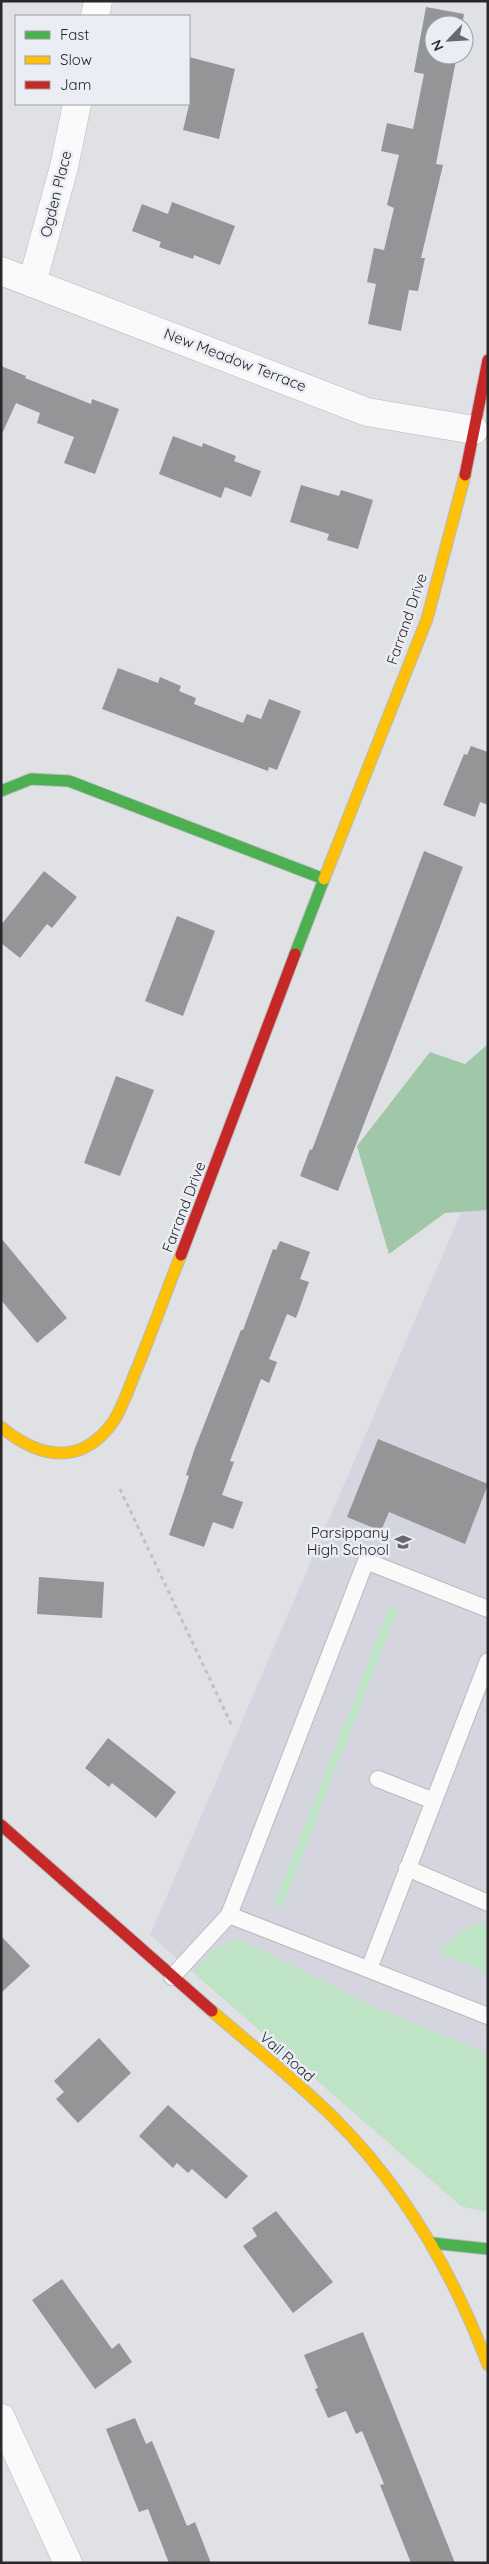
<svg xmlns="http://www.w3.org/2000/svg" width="489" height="2564" font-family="Quicksand,sans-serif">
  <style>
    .built { fill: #d4d5df }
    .green { fill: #bfe3c5 }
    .forest { fill: #a0c7a7 }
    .building { fill: #949597 }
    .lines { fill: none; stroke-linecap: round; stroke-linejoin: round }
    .lane-casing { stroke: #bababd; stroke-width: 18 }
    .street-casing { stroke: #bababd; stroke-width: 29 }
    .fast-casing { stroke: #bababd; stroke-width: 13 }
    .slow-casing { stroke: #bababd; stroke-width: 13 }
    .jam-casing { stroke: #bababd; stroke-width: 13 }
    .path { stroke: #c1c1c2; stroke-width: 3; stroke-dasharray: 4 4; stroke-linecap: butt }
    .lane { stroke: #fafafb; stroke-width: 16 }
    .street { stroke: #fafafb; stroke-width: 28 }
    .fast { stroke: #4caf50; stroke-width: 11 }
    .slow { stroke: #ffc107; stroke-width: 11 }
    .jam { stroke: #c62828; stroke-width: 11 }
    .labels { text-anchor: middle; stroke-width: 5; stroke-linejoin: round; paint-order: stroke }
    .street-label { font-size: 15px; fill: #28282b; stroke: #ebedf4 }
    .poi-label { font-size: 15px; fill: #28282b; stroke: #ebedf4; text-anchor: end }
  </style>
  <rect width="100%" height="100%" fill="#e0e1e5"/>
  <!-- built -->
  <polygon class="built" points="488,1150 488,2212 461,2206 150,1935"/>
  <!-- green -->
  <g class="green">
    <polygon points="390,1606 398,1609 282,1908 274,1904"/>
    <path d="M 488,1922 L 488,1973 L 439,1953 C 451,1934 467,1926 488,1922 Z"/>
    <path d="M 240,1939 L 368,2004 L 488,2054 L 488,2212 L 461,2206 L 194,1973 C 208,1954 216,1945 240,1939 Z"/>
  </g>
  <!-- forest -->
  <polygon class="forest" points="488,1040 488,1210 445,1213 389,1254 357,1146 430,1052 465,1064 487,1045"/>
  <!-- building -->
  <g class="building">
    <polygon points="426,7 464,14 462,25 434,25 434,55 457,55 436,164 443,165 421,258 425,258 418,291 409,290 401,331 368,324 376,284 367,282 374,248 384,250 394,208 387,205 399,155 381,151 387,123 413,129 424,74 414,72"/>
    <polygon points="189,57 235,69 219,139 183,130 189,105"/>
    <polygon points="172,202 235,226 220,265 194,255 193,259 159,247 161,242 132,231 142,204 168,214"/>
    <polygon points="1,366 26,376 25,378 91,404 92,399 119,409 95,474 64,463 74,437 37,423 40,413 16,403 1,436"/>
    <polygon points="173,436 202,447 203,443 236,456 234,461 261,471 251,497 225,487 221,498 159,474"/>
    <polygon points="301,485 339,496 341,490 373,500 358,549 327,540 329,534 290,522"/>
    <polygon points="118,668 158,683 160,677 181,686 179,691 196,698 194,704 243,723 247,714 261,719 269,699 301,711 277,770 269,767 268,771 102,709"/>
    <polygon points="471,746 488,752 488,805 480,802 475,817 443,805 464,754 467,755"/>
    <polygon points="424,851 463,867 338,1191 300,1176 310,1149 312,1150"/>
    <polygon points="44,871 77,897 52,928 47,924 20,958 1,943 1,925"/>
    <polygon points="177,916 215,931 183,1016 145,1001"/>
    <polygon points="116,1076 154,1090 120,1176 84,1163"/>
    <polygon points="1,1238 67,1318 37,1343 1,1300"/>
    <polygon points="280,1241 310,1252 300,1279 309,1282 296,1318 287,1314 269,1359 277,1362 269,1383 261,1379 230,1461 234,1462 222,1495 243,1502 233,1529 213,1522 204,1547 169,1535 189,1476 186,1475 195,1448 241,1330 243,1330 273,1249 276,1250"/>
    <polygon points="378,1439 488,1484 465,1544 389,1512 381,1531 347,1517"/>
    <polygon points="39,1577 104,1582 102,1618 37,1614"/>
    <polygon points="108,1738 176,1792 156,1818 112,1783 109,1787 85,1768"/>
    <polygon points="1,1936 30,1966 1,1993"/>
    <polygon points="99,2038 131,2073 78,2123 56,2099 64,2092 54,2081"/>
    <polygon points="168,2105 248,2176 226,2199 192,2169 188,2173 177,2163 173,2168 139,2136"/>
    <polygon points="276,2211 333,2282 293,2313 243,2246 257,2236 252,2228"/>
    <polygon points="62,2279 112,2349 119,2343 132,2362 95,2389 32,2300"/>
    <polygon points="363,2332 397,2417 455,2563 411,2563 380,2485 384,2484 362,2431 356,2434 346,2411 328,2418 315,2389 318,2388 304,2355"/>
    <polygon points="135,2418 146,2444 152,2441 187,2526 195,2522 211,2563 169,2563 148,2509 139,2512 106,2429"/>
  </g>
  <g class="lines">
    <!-- lane casing -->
    <g class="lane-casing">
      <g id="lane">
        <polyline points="378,1779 434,1801"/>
        <polyline points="407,1868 488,1903"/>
        <polyline points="229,1915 488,2016"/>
        <polyline points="369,1969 488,1661"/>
        <polyline points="172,1977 229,1915 366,1561 488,1609"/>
      </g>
    </g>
    <!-- street casing -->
    <g class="street-casing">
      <g id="street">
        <polyline points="95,16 98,1"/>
        <polyline points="1,271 367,412 474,430"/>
        <polyline points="32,283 64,167 77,104"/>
        <polyline points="1,2418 68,2563"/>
      </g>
    </g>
    <!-- fast casing -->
    <g class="fast-casing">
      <g id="fast">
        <polyline points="1,791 31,779 69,781 324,879 295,954"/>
        <polyline points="432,2243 488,2249"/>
      </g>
    </g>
    <!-- slow casing -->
    <g class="slow-casing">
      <g id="slow">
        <polyline points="324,879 427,619 465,475"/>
        <path d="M 1,1427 C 39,1458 81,1467 113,1422 C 124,1405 130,1384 138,1366 C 153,1329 166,1292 181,1255"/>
        <path d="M 212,2011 C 253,2047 297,2081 335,2119 C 404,2188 454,2275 488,2365"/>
      </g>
    </g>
    <!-- jam casing -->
    <g class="jam-casing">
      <g id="jam">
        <polyline points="465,475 488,360"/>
        <polyline points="181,1255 295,954"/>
        <polyline points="1,1825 212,2011"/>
      </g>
    </g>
    <!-- path -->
    <polyline class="path" points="120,1489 232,1726"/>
    <!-- lane -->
    <use href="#lane" class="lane"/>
    <!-- street -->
    <use href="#street" class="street"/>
    <!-- fast -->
    <use href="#fast" class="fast"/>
    <!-- slow -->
    <use href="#slow" class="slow"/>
    <!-- jam -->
    <use href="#jam" class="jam"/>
  </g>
  <!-- icons -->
  <defs>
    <g id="school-bare" transform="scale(1.35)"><path d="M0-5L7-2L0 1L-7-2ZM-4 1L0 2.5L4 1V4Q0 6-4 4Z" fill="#68696c" stroke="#ebedf4" stroke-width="2.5" paint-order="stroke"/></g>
  </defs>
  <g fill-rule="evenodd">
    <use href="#school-bare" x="403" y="1542"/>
  </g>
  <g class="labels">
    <!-- street labels -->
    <g class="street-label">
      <text transform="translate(56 194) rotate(-76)" y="5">Ogden Place</text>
      <text transform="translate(235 360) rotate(21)" y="5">New Meadow Terrace</text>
      <text transform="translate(407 619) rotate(-71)" y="5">Farrand Drive</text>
      <text transform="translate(184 1207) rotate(-69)" y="5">Farrand Drive</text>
      <text transform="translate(287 2057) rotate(41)" y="5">Vail Road</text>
    </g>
    <!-- poi labels -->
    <g class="poi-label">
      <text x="389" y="1538">Parsippany<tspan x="389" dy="17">High School</tspan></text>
    </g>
  </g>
  <!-- border -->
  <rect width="489" height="2564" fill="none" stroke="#28282b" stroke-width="5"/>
  <!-- legend -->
  <rect x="15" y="15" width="175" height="90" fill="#ebedf4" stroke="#9d9ea4"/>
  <rect x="25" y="31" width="25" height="8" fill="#4caf50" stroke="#9d9ea4"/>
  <text x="60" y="40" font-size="15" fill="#28282b">Fast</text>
  <rect x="25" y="56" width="25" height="8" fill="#ffc107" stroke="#9d9ea4"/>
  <text x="60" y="65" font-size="15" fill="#28282b">Slow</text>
  <rect x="25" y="81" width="25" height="8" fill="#c62828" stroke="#9d9ea4"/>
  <text x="60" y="90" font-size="15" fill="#28282b">Jam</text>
  <!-- north arrow -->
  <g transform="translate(449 40) rotate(245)"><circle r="24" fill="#ebedf4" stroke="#9d9ea4"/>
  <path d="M0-4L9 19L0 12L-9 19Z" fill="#68696c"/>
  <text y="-8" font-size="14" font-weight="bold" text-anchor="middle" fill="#28282b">N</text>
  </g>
</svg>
